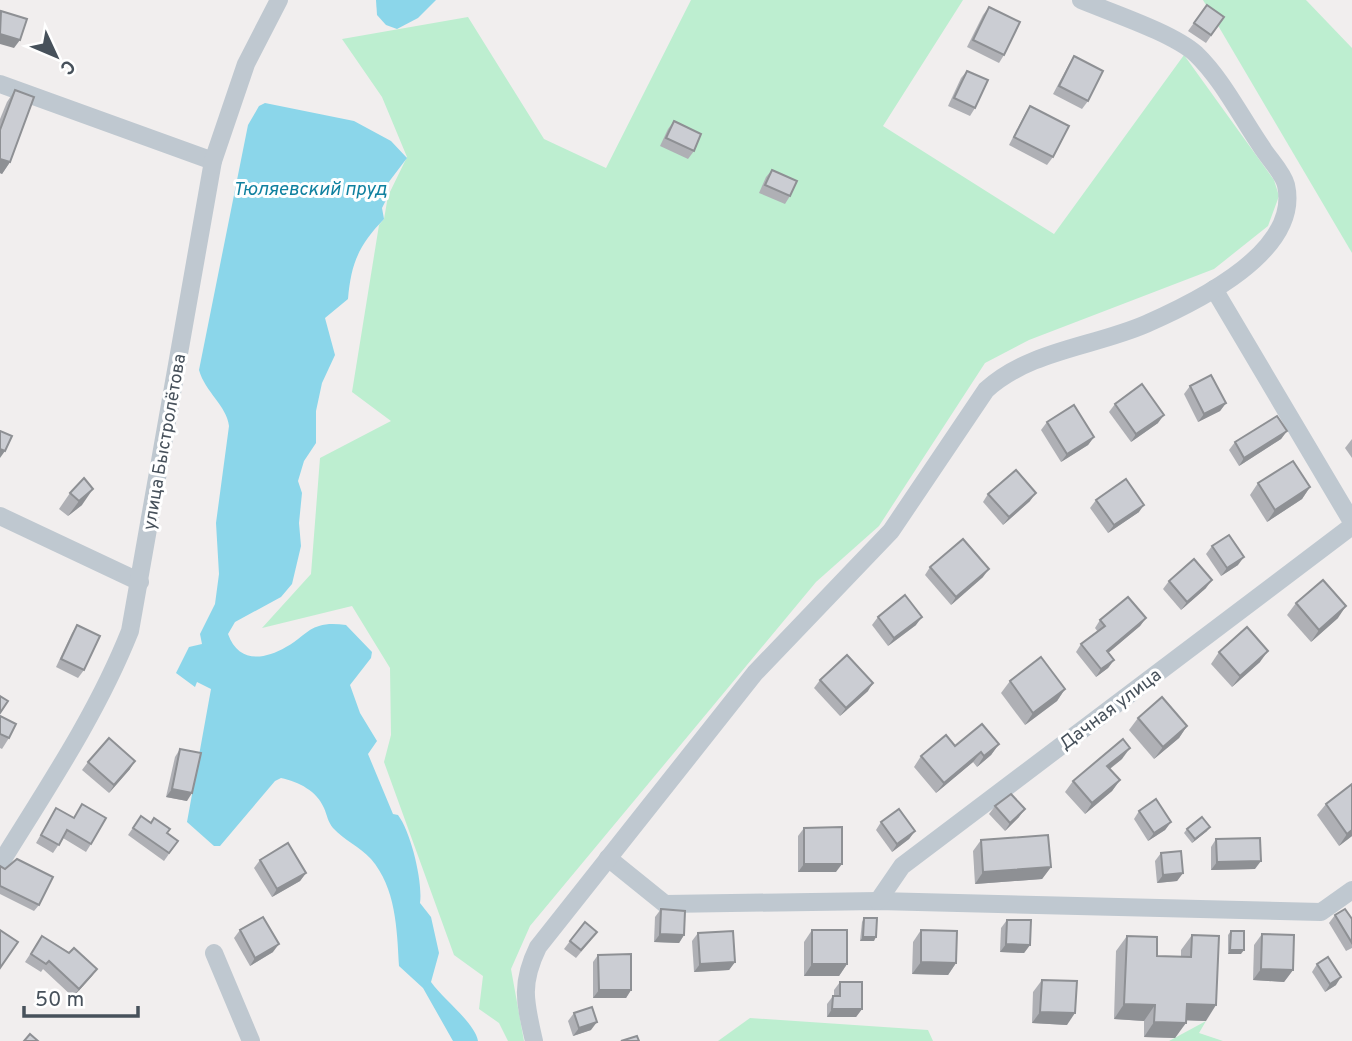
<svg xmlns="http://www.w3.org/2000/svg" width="1352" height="1041" font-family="Overpass,sans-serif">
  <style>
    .green { fill: #bdeed0 }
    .water { fill: #8bd6ea }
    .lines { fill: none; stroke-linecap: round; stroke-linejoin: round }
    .minor { stroke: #bfc8d0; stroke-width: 18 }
    .wall { fill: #afb0b5 }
    .shaded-wall { fill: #8e9094 }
    .building { fill: #cbcdd3; stroke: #8e9094; stroke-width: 2 }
    .labels { text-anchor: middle; stroke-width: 6; stroke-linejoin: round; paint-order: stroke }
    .street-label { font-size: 18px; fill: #47515b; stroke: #fff }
    .water-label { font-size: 19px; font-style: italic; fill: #0f809f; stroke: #fff }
  </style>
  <rect width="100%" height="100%" fill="#f1eeee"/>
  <!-- green -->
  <g class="green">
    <polygon points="691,0 963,0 883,126 1054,234 1184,55 1274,180 1279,196 1268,226 1214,269 1029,340 985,363 879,526 816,582 530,926 511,969 524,1041 508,1041 499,1023 479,1009 483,976 454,955 384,762 391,735 390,668 352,606 262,628 311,574 320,458 391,421 352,392 379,225 384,219 388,196 407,157 382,97 342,39 468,17 544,139 606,168"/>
    <polygon points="1203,0 1306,0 1352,48 1352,253"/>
    <polygon points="750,1018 928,1030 933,1041 718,1041"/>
    <polygon points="1206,1021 1199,1033 1223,1041 1169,1041"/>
  </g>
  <!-- water -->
  <g class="water">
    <polygon points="376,0 436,0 418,18 397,29 386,25 377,15"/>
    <path d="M 265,103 L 354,121 L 391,141 L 407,158 L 385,187 L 388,196 L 382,208 L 384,219 C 359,245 351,263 348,299 L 325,318 L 335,355 L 322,383 L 316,411 L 316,443 L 304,461 L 298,481 L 302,493 L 299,523 L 301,546 L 292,584 L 281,597 L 235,622 L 228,634 C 238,662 262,661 286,647 C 297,642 307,629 319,626 C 328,623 337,624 346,625 L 372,652 L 371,658 L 350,685 L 360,713 L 377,741 L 368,754 L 393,814 L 398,815 C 411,832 423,882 420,903 L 431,917 L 439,953 L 431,982 C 444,1000 475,1023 478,1041 L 453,1041 L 423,988 L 399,966 C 397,929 396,888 371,859 C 360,847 344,840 333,828 C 328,822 327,815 324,808 C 317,791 299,782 281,778 L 275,781 L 220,846 L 214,846 L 187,822 L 211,689 L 197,682 L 195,687 L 176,673 L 189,647 L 202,644 L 200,634 L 215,604 L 219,574 L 216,523 L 229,426 C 227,406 205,392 199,370 L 248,125 L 259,106 Z"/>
  </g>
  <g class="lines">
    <!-- minor -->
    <g class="minor">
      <polyline points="0,84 213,161"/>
      <polyline points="1214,289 1352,522"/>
      <polyline points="0,516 140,582"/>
      <polyline points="608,858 665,904 878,901 1321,912 1352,890"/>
      <path d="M 0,864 C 47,788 97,714 130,631 L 213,161 L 246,64 L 279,0"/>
      <polyline points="878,901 902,866 1352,526"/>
      <polyline points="214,953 251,1041"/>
      <path d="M 534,1041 C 525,1002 520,984 538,947 L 755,673 L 891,531 L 986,390 C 1030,350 1093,347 1146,324 C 1196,302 1301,252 1286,185 C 1283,173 1270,160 1263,149 C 1242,119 1223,80 1196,54 C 1173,33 1112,13 1081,0"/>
    </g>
  </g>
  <!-- wall -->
  <g class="wall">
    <polygon points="1207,5 1224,17 1206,43 1188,31"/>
    <polygon points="989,7 1004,55 999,63 967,47 983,15"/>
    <polygon points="1074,56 1088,101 1082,109 1053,94 1069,64"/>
    <polygon points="967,71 975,108 970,116 948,106 961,78"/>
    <polygon points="15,90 10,162 2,174 0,173 0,119 7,102"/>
    <polygon points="1030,106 1053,157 1047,165 1009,145 1025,114"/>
    <polygon points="674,121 694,151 688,159 660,146 668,129"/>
    <polygon points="772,170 790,196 785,204 759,193 766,177"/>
    <polygon points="1190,386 1226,403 1220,411 1198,422 1184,394"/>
    <polygon points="1115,404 1158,423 1131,442 1109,412"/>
    <polygon points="1047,422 1094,437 1088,445 1061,462 1041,430"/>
    <polygon points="1287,431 1281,439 1239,466 1229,450 1235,442"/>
    <polygon points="1352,439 1352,458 1345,448"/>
    <polygon points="84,478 82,505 68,516 59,509 70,493"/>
    <polygon points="1258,483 1310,487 1302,499 1267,522 1250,495"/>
    <polygon points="988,494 1030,501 1003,525 983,502"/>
    <polygon points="1096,500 1139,512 1108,533 1090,508"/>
    <polygon points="1212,546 1238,565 1221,576 1206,554"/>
    <polygon points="930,567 983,577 951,605 925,575"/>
    <polygon points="1169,581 1206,588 1181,610 1163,589"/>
    <polygon points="1296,603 1338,618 1311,642 1287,615"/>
    <polygon points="878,617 916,625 888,646 872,625"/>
    <polygon points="1146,618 1140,626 1108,653 1114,660 1108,668 1096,677 1076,652 1081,644 1098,632 1095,628 1100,620"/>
    <polygon points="77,625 84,670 78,678 56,667 72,633"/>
    <polygon points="1219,652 1260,662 1232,687 1211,664"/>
    <polygon points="820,680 868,691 840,716 814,688"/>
    <polygon points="1010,681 1065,689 1057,701 1025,725 1001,693"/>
    <polygon points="0,716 9,738 2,749 0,748"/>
    <polygon points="1138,718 1187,726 1179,738 1154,759 1129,730"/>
    <polygon points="999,744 991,755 977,767 973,762 936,793 914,767 921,756"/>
    <polygon points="180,749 187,801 166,797 175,757"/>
    <polygon points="1122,759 1110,769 1120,780 1112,791 1085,814 1065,792 1073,781"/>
    <polygon points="88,762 130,769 109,793 82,770"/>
    <polygon points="1352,784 1352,836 1339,846 1317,815 1326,804"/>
    <polygon points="82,804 91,844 86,852 63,838 53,853 36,843 56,808 74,818"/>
    <polygon points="995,806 1019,817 1005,831 989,814"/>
    <polygon points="1139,811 1171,822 1165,830 1148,841 1134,819"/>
    <polygon points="141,816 178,841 164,861 128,835"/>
    <polygon points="881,822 915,831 909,839 892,852 876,830"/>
    <polygon points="804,828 836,872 798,872 798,836"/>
    <polygon points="1187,829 1207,831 1192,843 1184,833"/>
    <polygon points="1216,839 1255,869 1211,870 1211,847"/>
    <polygon points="981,840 1051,867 1042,879 975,884 973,851"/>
    <polygon points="1161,853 1183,873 1177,881 1157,883 1155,861"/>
    <polygon points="260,860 306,873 300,881 272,897 254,868"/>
    <polygon points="0,866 39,905 34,911 0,894"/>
    <polygon points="661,909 684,935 679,943 654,942 655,917"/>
    <polygon points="1335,915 1352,919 1352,948 1346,951 1329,923"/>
    <polygon points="864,918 874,941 860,941 862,922"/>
    <polygon points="1007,920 1030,945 1024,953 1000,952 1001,928"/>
    <polygon points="240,930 273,952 250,966 234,938"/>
    <polygon points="812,930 847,964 839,976 804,976 804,942"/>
    <polygon points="921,930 956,963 948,975 912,974 913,942"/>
    <polygon points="1231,931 1241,954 1228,954 1228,935"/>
    <polygon points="698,933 735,962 729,970 694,972 692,941"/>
    <polygon points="1262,934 1293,970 1284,982 1253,980 1254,945"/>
    <polygon points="1192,935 1206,1021 1186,1020 1175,1038 1144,1037 1144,1021 1114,1019 1116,951 1127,936 1157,956 1181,957 1181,950"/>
    <polygon points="42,936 97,969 91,977 73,997 43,969 41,972 25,962"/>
    <polygon points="591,940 576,958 564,949 570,941"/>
    <polygon points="598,955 631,990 626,998 593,998 593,962"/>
    <polygon points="1317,964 1336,985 1325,992 1312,972"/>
    <polygon points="1042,980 1067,1025 1032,1023 1033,992"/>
    <polygon points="840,982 862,1009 856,1017 827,1017 827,1004 833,996 834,996 834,990"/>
    <polygon points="574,1013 591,1030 573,1036 568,1021"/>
  </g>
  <!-- shaded-wall -->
  <g class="shaded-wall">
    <polygon points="0,34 20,40 14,48 0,44"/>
    <polygon points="0,159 10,162 2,174 0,173"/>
    <polygon points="1226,403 1220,411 1198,422 1204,414"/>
    <polygon points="1164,415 1158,423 1131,442 1136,434"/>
    <polygon points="1287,431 1281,439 1239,466 1244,458"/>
    <polygon points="1094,437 1088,445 1061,462 1067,454"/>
    <polygon points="0,449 5,451 0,458"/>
    <polygon points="1310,487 1302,499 1267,522 1275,510"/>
    <polygon points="93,489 82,505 68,516 79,501"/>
    <polygon points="1036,493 1030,501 1003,525 1009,517"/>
    <polygon points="1144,505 1139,512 1108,533 1114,525"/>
    <polygon points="1244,557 1238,565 1221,576 1227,568"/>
    <polygon points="989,569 983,577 951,605 956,597"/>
    <polygon points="1212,580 1206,588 1181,610 1187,602"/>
    <polygon points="1346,606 1338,618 1311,642 1319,630"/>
    <polygon points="922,617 916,625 888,646 894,638"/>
    <polygon points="1146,618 1140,626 1101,659 1107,651"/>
    <polygon points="1268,651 1260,662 1232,687 1240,676"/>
    <polygon points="1114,660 1108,668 1096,677 1101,669"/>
    <polygon points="873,683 868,691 840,716 846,708"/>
    <polygon points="1065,689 1057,701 1025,725 1033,713"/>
    <polygon points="1187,726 1179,738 1154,759 1163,747"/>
    <polygon points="999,744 991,755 977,767 984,756"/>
    <polygon points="1130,748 1122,759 1099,777 1107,766"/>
    <polygon points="981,752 973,762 936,793 944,783"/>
    <polygon points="135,761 130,769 109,793 114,785"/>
    <polygon points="1120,780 1112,791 1085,814 1092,803"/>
    <polygon points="172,789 192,793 187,801 166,797"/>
    <polygon points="1025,809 1019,817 1005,831 1010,823"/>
    <polygon points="1171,822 1165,830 1148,841 1154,833"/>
    <polygon points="1210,827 1207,831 1192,843 1195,839"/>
    <polygon points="1352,830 1352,836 1339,846 1347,834"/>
    <polygon points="915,831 909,839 892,852 897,844"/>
    <polygon points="1261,861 1255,869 1211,870 1217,862"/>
    <polygon points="804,864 842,864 836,872 798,872"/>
    <polygon points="1051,867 1042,879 975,884 983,872"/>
    <polygon points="306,873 300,881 272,897 277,889"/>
    <polygon points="1183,873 1177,881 1157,883 1163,875"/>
    <polygon points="660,934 684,935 679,943 654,942"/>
    <polygon points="863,937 876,937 874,941 860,941"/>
    <polygon points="279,944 273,952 250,966 255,958"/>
    <polygon points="1006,944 1030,945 1024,953 1000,952"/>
    <polygon points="1230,950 1244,950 1241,954 1228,954"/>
    <polygon points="735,962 729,970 694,972 700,964"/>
    <polygon points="921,962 956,963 948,975 912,974"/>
    <polygon points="812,964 847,964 839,976 804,976"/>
    <polygon points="97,969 91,977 73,997 79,989"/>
    <polygon points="1261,969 1293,970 1284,982 1253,980"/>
    <polygon points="1341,977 1336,985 1325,992 1330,984"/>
    <polygon points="599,990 631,990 626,998 593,998"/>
    <polygon points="1124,1004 1155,1005 1144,1021 1114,1019"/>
    <polygon points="1187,1004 1216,1005 1206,1021 1176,1020"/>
    <polygon points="832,1009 862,1009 856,1017 827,1017"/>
    <polygon points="1040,1012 1075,1013 1067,1025 1032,1023"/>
    <polygon points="597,1022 591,1030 573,1036 579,1028"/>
    <polygon points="1154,1022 1186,1023 1175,1038 1144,1037"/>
  </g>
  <!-- building -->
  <g class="building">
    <polygon points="1207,5 1224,17 1211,35 1194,23"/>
    <polygon points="989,7 1020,22 1004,55 973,40"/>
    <polygon points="1,11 27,19 20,40 0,34"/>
    <polygon points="1074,56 1103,71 1088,101 1059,86"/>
    <polygon points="967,71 988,80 975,108 954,98"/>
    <polygon points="15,90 34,97 10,162 0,159 0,130"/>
    <polygon points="1030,106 1069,126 1053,157 1014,137"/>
    <polygon points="674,121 701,134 694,151 666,138"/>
    <polygon points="772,170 797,181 790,196 765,185"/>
    <polygon points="1211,375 1226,403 1204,414 1190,386"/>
    <polygon points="1142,384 1164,415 1136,434 1115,404"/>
    <polygon points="1074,405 1094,437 1067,454 1047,422"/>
    <polygon points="1277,416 1287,431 1244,458 1235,442"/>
    <polygon points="0,431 12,436 5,451 0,449"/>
    <polygon points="1293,461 1310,487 1275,510 1258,483"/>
    <polygon points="1016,470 1036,493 1009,517 988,494"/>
    <polygon points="84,478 93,489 79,501 70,493"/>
    <polygon points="1126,479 1144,505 1114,525 1096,500"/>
    <polygon points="1229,535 1244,557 1227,568 1212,546"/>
    <polygon points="963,539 989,569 956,597 930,567"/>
    <polygon points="1194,559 1212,580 1187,602 1169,581"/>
    <polygon points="1323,580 1346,606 1319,630 1296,603"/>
    <polygon points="905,595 922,617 894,638 878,617"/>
    <polygon points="1128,597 1146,618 1107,651 1114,660 1101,669 1081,644 1105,626 1100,620"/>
    <polygon points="77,625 100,636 84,670 61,659"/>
    <polygon points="1247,627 1268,651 1240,676 1219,652"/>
    <polygon points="847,655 873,683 846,708 820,680"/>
    <polygon points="1041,657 1065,689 1033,713 1010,681"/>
    <polygon points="0,696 8,701 0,713"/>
    <polygon points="1162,697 1187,726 1163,747 1138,718"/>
    <polygon points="0,716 16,724 9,738 0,734"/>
    <polygon points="982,724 999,744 984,756 981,752 944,783 921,756 946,735 955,746"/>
    <polygon points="109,738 135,761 114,785 88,762"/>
    <polygon points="1123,739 1130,748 1107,766 1120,780 1092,803 1073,781"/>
    <polygon points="180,749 201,753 192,793 172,789"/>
    <polygon points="1352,784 1352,830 1347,834 1326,804"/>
    <polygon points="1011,794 1025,809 1010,823 995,806"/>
    <polygon points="1156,799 1171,822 1154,833 1139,811"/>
    <polygon points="82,804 106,818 91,844 67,830 59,845 41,835 56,808 74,818"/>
    <polygon points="899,809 915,831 897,844 881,822"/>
    <polygon points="141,816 151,823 154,818 170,829 167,833 178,841 169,853 133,828"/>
    <polygon points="1202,817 1210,827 1195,839 1187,829"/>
    <polygon points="842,827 842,864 804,864 804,828"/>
    <polygon points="1048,835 1051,867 983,872 981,840"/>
    <polygon points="1260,838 1261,861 1217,862 1216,839"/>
    <polygon points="288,843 306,873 277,889 260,860"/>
    <polygon points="1181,851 1183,873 1163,875 1161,853"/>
    <polygon points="17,859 53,877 39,905 0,886 0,866 5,869"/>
    <polygon points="661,909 685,911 684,935 660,934"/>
    <polygon points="1345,909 1352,919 1352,943 1335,915"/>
    <polygon points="263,917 279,944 255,958 240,930"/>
    <polygon points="864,918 877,918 876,937 863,937"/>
    <polygon points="1007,920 1031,920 1030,945 1006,944"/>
    <polygon points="585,922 597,932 581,950 570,941"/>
    <polygon points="0,930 18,942 0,968"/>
    <rect x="812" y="930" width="35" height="34"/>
    <polygon points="921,930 957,931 956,963 921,962"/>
    <polygon points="733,931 735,962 700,964 698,933"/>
    <polygon points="1231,931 1244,931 1244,950 1230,950"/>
    <polygon points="1262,934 1294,935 1293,970 1261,969"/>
    <polygon points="1192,935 1219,936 1216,1005 1187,1004 1186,1023 1154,1022 1155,1005 1124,1004 1127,936 1157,937 1157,956 1191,957"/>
    <polygon points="42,936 69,953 74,948 97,969 79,989 49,961 46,964 31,954"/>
    <polygon points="631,954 631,990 599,990 598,955"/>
    <polygon points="1328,957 1341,977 1330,984 1317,964"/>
    <polygon points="1042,980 1077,981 1075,1013 1040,1012"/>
    <polygon points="840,982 862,982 862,1009 832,1009 833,996 840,996"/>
    <polygon points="592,1007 597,1022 579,1028 574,1013"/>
    <polygon points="30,1034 38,1041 24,1041"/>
    <polygon points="637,1036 639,1041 621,1041"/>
  </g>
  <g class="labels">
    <!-- street labels -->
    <g class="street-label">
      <text transform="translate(164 442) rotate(-80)" y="6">улица Быстролётова</text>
      <text transform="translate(1110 709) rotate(-37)" y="6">Дачная улица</text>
    </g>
    <!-- water labels -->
    <g class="water-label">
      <text x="310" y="195">Тюляевский пруд</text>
    </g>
  </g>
  <!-- north arrow -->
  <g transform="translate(56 56) rotate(134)" stroke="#ffffff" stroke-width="5" paint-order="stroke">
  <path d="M0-5L12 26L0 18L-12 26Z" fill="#47515b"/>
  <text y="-10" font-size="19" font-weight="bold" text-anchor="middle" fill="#47515b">С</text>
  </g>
  <!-- scale -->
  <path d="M24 1006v10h114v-10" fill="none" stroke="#47515b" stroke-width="3.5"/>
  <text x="35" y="1006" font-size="21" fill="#47515b" stroke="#ffffff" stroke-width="5" paint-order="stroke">50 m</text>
</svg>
